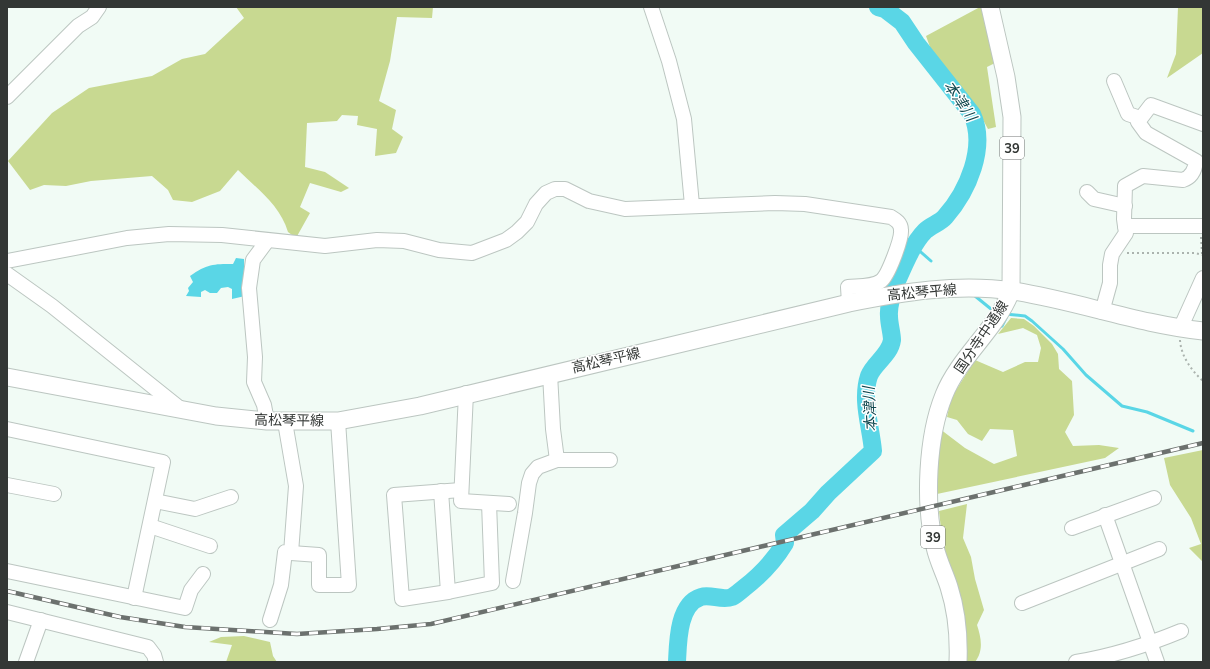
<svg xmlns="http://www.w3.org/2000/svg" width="1210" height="669" font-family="'Nunito Sans','Noto Sans JP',sans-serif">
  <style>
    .green { fill: #c8d991 }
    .water { fill: #5ad6e6 }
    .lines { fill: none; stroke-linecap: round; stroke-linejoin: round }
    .stream { stroke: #5ad6e6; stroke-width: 3 }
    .river { stroke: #5ad6e6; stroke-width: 18 }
    .minor-casing { stroke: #bcc6c1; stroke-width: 16 }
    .major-casing { stroke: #bcc6c1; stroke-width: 19 }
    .path { stroke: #abb3ae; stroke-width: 2; stroke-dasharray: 2 3; stroke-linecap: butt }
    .minor { stroke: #fff; stroke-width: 14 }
    .major { stroke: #fff; stroke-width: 17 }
    .rail-casing { stroke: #6c716e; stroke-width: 4.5 }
    .rail { stroke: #fff; stroke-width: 3; stroke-dasharray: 9; stroke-linecap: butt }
    .labels { text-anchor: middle; stroke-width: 3; stroke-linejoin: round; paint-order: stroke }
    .shield { fill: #fff; stroke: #707372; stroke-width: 1 }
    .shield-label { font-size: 13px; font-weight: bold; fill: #333735 }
    .street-label { font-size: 14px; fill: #333735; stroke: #fff }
    .water-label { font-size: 15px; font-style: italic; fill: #0f474e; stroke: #fff }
  </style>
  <rect width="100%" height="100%" fill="#f1fbf5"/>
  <!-- green -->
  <g class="green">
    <path d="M 236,7 L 433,7 L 432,18 L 397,17 L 390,61 L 379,101 L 396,110 L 392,129 L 403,137 L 396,153 L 375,156 L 377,129 L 357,125 L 358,116 L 342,115 L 337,121 L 307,123 L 305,167 L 325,172 L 349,188 L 341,192 L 310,183 L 300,207 L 310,213 L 296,238 L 288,232 C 280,205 257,189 238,170 L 220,191 L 192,202 L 173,200 L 168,190 L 152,176 L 91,181 L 66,186 L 44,185 L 30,190 L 8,161 L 52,113 L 89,88 L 152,76 L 182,59 L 205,54 L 244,18 Z"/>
    <polygon points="980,7 982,7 995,63 987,67 996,127 988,129 976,107 934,58 926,36"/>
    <polygon points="1178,7 1203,7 1203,53 1167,78 1176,54"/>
    <polygon points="1011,318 1024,319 1034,326 1052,344 1058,354 1059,369 1072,381 1074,415 1065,432 1073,446 1099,445 1119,448 1105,458 937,494 937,451 940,429 965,448 994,464 1017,456 1013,430 990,429 982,441 968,434 957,420 947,417 951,398 975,360 1003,372 1025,362 1038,362 1041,348 1037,335 1023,328 998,334"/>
    <polygon points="1203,450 1203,561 1202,561 1189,548 1201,544 1191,518 1170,485 1164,458"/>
    <path d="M 967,504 L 963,538 L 971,557 L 975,579 L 984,610 L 977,625 C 981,637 984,651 975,662 L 966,662 L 967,638 L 958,588 L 943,547 L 939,511 Z"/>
    <polygon points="244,636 270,642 273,656 277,662 226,662 232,645 209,642 221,637"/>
  </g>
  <!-- water -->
  <path class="water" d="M 236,258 L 244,259 L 245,296 L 232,299 L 232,289 L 228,287 L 221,288 L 217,293 L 210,293 L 205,290 L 201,292 L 201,297 L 186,296 L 189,291 L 188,288 L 193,282 L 190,276 C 207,264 213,264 233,264 Z"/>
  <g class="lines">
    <!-- stream -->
    <g class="stream">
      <polyline points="914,246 931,261"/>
      <polyline points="975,296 991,309"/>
      <polyline points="1005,314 1025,316 1032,321 1063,349 1086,375 1122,406 1147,412 1193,431"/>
      <polyline points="999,327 1002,326 1006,318"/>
    </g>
    <!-- river -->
    <path class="river" d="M 677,662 C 678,642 678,604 701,597 C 711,594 722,601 732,597 C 736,595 740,591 744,588 C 761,575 774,561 785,543 L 784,535 L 812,511 L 828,493 L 873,451 C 871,427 861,400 869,376 C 874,363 890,355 892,340 C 892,333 889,324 889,316 C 888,304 893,292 897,281 C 904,265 913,243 925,231 C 931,225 940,223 945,217 C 968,191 987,147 972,114 L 916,43 L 902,22 L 885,9 L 878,7"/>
    <!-- minor casing -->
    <g class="minor-casing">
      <g id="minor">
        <polyline points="651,7 669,61 684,119 692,205"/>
        <polyline points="1114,81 1128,114 1140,118"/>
        <polyline points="7,97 78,26 92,17 99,7"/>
        <polyline points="1087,192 1094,199 1125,206"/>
        <polyline points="1125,226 1203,226"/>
        <path d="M 7,261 L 127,238 L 169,234 L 222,235 L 325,246 L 377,240 L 404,241 L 439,250 L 472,253 L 506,240 L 517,232 L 527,222 L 536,204 L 546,193 L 555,189 L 565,189 L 589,201 L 625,209 L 775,203 L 805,204 L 891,217 C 896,220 901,223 901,230 C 902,239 888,276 881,281 C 873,287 858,286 848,287 L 849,303"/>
        <polyline points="7,274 52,306 182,410"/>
        <path d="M 1102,312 L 1110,283 L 1110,265 L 1112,254 L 1126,233 L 1124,219 L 1125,186 L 1143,176 L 1183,180 C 1192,177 1195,170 1196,161 L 1146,133 L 1138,122 L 1151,105 L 1203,124"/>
        <polyline points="1180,329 1203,278"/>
        <polyline points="550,374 553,429 557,460"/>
        <polyline points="466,393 461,501 509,504"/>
        <polyline points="267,421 264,405 254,382 255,357 249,288 253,260 267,241"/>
        <polyline points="7,429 163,462 134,598"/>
        <polyline points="7,485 54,494"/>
        <polyline points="461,490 394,495 402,599 448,592 492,583 489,503"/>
        <polyline points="441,491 448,592"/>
        <polyline points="155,501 195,509 231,497"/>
        <polyline points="1105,515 1157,662"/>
        <polyline points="150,526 210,546"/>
        <polyline points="1072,528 1154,498"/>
        <polyline points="291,553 319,555 319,585 349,585 338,421"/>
        <polyline points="7,571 185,608 191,590 203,574"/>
        <polyline points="513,581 525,513 529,483 532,474 538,467 557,460 610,460"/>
        <polyline points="1022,603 1159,549"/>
        <polyline points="7,612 148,647 154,655 156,662"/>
        <polyline points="270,620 281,585 285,552 291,553 296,486 285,422"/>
        <polyline points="26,662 41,620"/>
        <path d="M 1076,662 C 1113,656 1147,645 1181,631"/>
      </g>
    </g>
    <!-- major casing -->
    <g class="major-casing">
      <g id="major">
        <path d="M 7,377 L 216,416 L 267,421 L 338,421 L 420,406 L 849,303 C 903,292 958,283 1013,291 C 1077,301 1138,324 1203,331"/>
        <path d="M 958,662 C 959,637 957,612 949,587 C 945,574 938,561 935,547 C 924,504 927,437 944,395 C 959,357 997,329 1011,291 L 1012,117 L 1006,77 L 990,7"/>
      </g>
    </g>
    <!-- path -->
    <g class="path">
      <polyline points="1201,237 1202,254"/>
      <polyline points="1127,253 1195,253 1203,255"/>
      <path d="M 1180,340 C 1181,356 1191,370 1203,381"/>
    </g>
    <!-- minor -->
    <use href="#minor" class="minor"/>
    <!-- major -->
    <use href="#major" class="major"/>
    <!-- rail casing -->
    <g class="rail-casing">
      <polyline id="rail" points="7,591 120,617 185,627 297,634 377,629 431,624 1203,443"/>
    </g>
    <!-- rail -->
    <use href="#rail" class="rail"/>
  </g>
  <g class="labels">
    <!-- shield labels -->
    <g class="shield">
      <rect x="1000" y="137" width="24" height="22" rx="3"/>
      <rect x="921" y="526" width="24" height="22" rx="3"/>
    </g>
    <g class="shield-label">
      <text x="1012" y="153">39</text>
      <text x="933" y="542">39</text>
    </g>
    <!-- street labels -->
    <g class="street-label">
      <text transform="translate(922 292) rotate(-5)" y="5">高松琴平線</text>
      <text transform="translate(981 337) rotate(-56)" y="5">国分寺中通線</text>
      <text transform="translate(606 360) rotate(-13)" y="5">高松琴平線</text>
      <text transform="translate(289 420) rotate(1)" y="5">高松琴平線</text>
    </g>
    <!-- water labels -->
    <g class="water-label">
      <text transform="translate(960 101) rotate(56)" y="5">本津川</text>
      <text transform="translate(870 409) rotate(-93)" y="5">本津川</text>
    </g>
  </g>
  <!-- border -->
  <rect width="1210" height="669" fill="none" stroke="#333735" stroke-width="16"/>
</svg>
